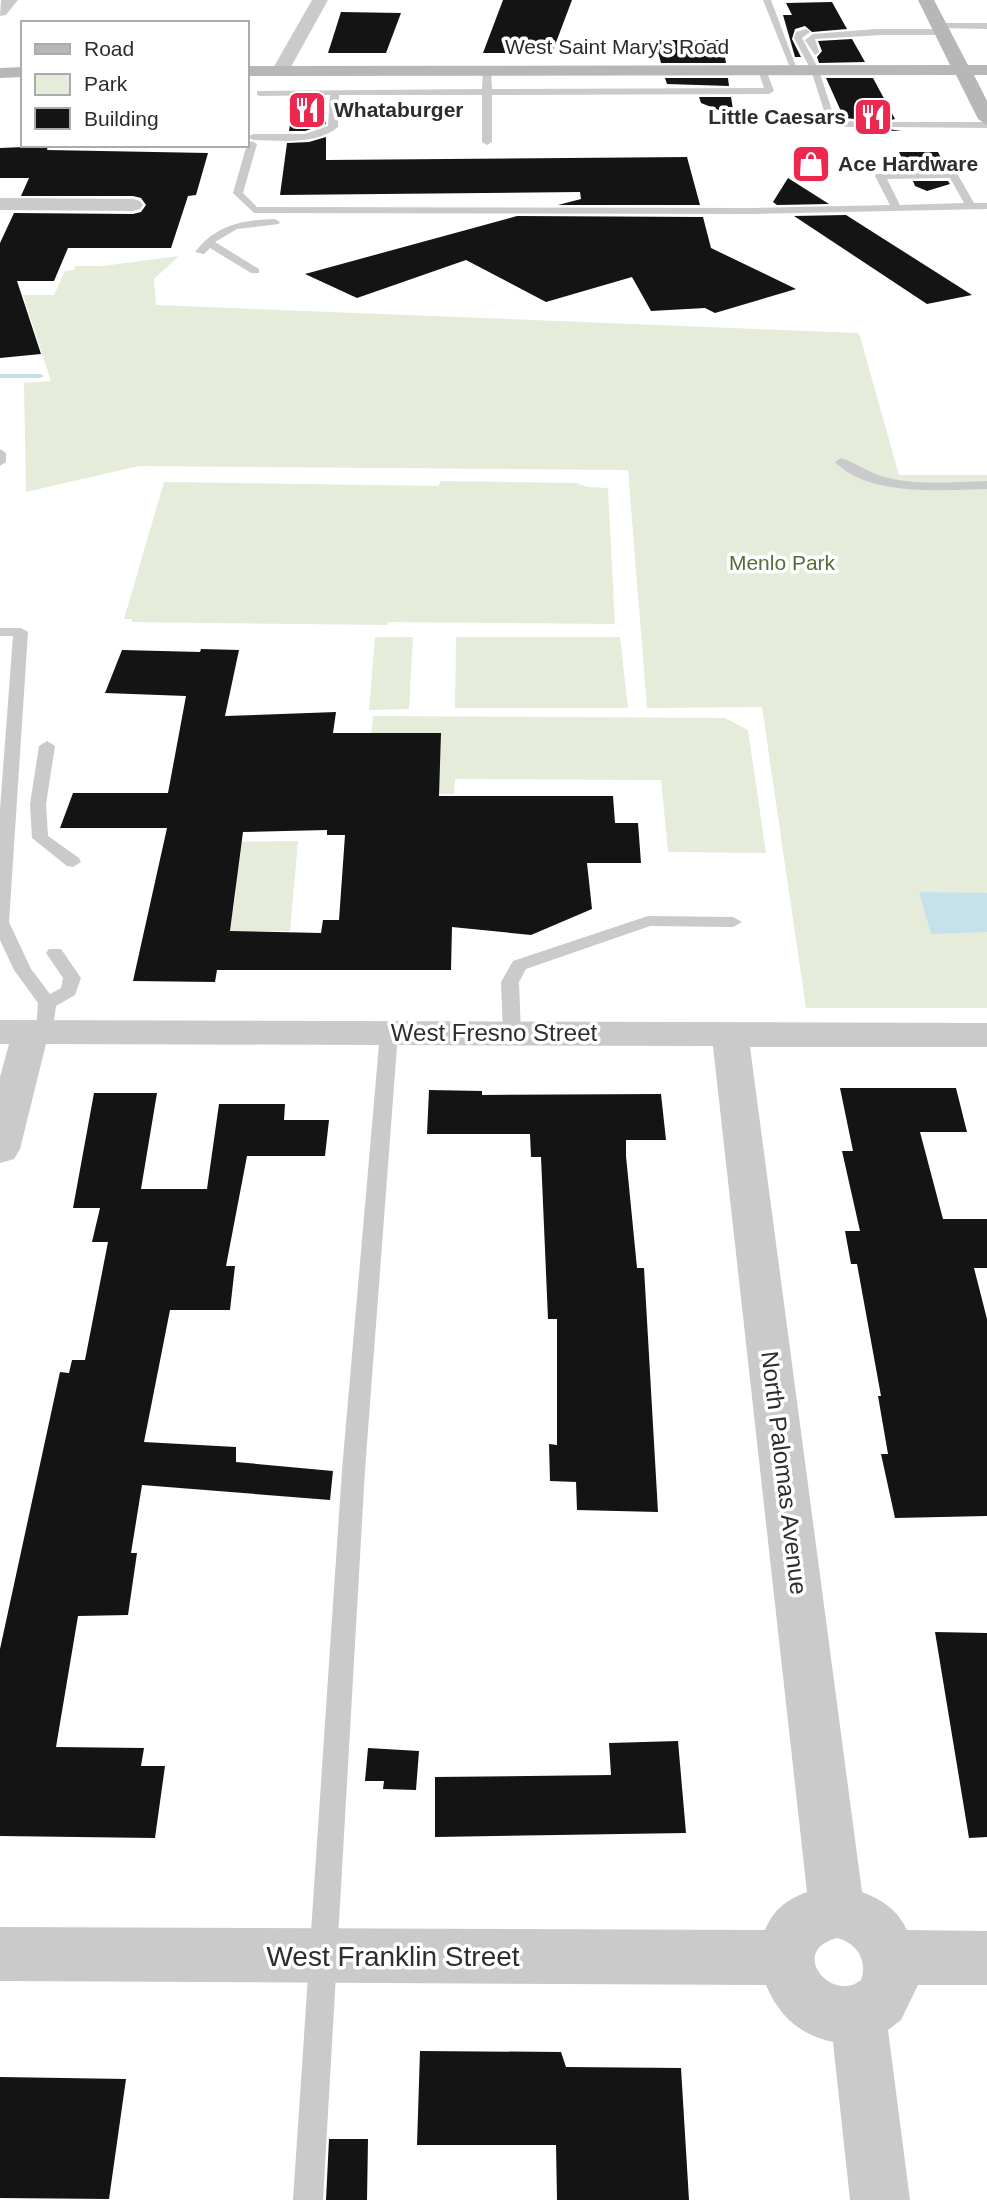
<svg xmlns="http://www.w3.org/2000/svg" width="987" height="2200" font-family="Helvetica,sans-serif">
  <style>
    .green { fill: #e6ecda }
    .water { fill: #c5e2ec }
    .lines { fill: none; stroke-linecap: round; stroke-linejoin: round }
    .stream { fill: #c5e2ec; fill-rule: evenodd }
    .building { fill: #141414; fill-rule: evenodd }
    .lane { fill: #cacaca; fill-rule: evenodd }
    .street { fill: #cacaca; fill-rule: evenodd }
    .secondary { fill: #b7b7b7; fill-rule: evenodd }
    .labels { text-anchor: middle; stroke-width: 7; stroke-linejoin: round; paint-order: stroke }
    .far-street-label { font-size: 21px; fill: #2d2d2d; stroke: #fff }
    .far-poi-label { font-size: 21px; font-weight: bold; fill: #2d2d2d; stroke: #fff; text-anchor: start }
    .far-park-label { font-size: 21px; fill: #576b39; stroke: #fff }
    .street-label { font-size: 24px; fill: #2d2d2d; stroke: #fff }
    .near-street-label { font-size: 28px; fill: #2d2d2d; stroke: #fff }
  </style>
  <rect width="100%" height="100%" fill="#fff"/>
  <!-- green -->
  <g class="green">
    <polygon points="179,256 154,279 156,305 859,333 899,475 987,475 987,1008 806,1008 762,707 647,708 628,470 139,466 26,492 24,383 51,381 23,295 54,295 65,271 74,270 75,266 102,266"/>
    <polygon points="441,481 576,483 588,487 608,488 615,624 388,622 387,625 132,622 132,619 124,619 164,482 438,486"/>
    <polygon points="375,637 413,637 409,709 369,710"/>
    <polygon points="456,637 620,637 628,708 455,708"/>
    <polygon points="373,716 725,718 748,730 766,853 668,852 661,780 455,779 454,794 366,793"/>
    <polygon points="298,841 290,931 230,931 236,891 224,842"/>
  </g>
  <!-- water -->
  <polygon class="water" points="919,892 987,893 987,932 931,934"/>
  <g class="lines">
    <!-- stream -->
    <polygon class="stream" points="0,374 40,374 44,376 40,378 0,378"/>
  </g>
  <!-- building -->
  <g class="building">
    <polygon points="503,0 572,0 552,53 483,53"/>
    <polygon points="832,2 847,29 812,32 805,26 795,29 792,39 801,57 795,57 783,15 792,15 786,3"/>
    <polygon points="341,12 401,13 386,53 328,53"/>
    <polygon points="852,39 865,62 819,63 817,57 822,51 818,41"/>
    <polygon points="655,40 722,40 726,63 661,63"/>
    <polygon points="665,78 728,78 729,86 667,84"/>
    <polygon points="826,78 873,78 895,119 888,121 888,129 902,131 863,130 878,129 878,121 844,118"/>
    <polygon points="699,97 731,97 734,116 701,103"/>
    <polygon points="294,98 326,98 326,124 305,131 289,131"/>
    <polygon points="326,137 326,160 687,157 700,205 558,205 581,199 580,192 280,195 287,143 309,142"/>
    <polygon points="48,146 47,150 208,153 196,195 188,196 171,248 68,248 54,281 17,281 41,354 0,358 0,243 14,213 133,214 141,212 146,205 141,198 133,196 21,196 29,178 0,178 0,148"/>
    <polygon points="899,152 938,152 947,170 908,171"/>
    <polygon points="788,178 829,204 777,205 773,202"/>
    <polygon points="913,181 948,181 950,184 927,191 915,186"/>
    <polygon points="846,215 972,295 927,304 794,216"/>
    <polygon points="517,216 703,217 711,248 796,289 715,313 705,308 651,311 632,277 546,302 466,260 357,298 305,274"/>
    <path d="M 201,649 L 239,650 L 225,716 L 336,712 L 333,733 L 441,733 L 439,796 L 613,796 L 615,823 L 638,823 L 641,863 L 587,863 L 592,909 L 531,935 L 452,927 L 451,970 L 217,970 L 215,982 L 133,981 L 167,828 L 60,828 L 73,793 L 168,793 L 186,696 L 105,693 L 122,650 L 200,652 ZM 327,830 L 327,835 L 345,835 L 339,920 L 323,920 L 321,933 L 230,931 L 243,832 Z"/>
    <polygon points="840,1088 956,1088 967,1132 920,1132 943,1219 987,1219 987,1268 974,1268 987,1319 987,1516 895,1518 881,1454 888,1454 878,1396 881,1396 857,1264 851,1264 845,1231 860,1231 842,1151 853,1151"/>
    <polygon points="429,1090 482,1091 482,1095 661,1094 666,1140 626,1140 626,1156 637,1268 644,1268 658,1512 577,1510 576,1482 550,1481 549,1444 557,1445 557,1319 548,1319 541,1157 531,1157 530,1134 427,1134"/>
    <polygon points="94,1093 157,1093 141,1189 207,1189 219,1104 285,1104 284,1120 329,1120 325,1156 247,1156 226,1266 235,1266 230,1310 170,1310 144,1442 236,1447 236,1462 333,1471 330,1500 142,1485 131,1553 137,1553 128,1615 78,1616 56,1747 144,1748 141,1766 165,1766 155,1838 0,1836 0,1649 60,1372 69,1373 72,1360 85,1360 108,1242 92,1242 100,1208 73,1208"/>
    <polygon points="935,1632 987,1633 987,1837 969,1838"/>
    <polygon points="678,1741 686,1833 435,1837 435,1777 611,1775 609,1743"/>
    <polygon points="368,1748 419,1751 416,1790 383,1789 384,1781 365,1781"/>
    <polygon points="420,2051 561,2052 566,2067 681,2068 689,2200 557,2200 556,2145 417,2145"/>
    <polygon points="0,2077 126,2079 109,2199 0,2198"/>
    <polygon points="329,2139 368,2139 367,2200 326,2200"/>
  </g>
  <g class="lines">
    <!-- lane -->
    <g class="lane">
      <polygon points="763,0 771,0 798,72 791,70"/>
      <polygon points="939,23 987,23 987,29 936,28"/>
      <polygon points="806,29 810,32 802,38 819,70 834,117 841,121 873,122 876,123 876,127 839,127 827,120 811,70 794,38 796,32"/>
      <polygon points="876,29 943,29 947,32 943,35 881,35 815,39 819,52 815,55 805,40 813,34"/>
      <path d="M 487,67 L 491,70 L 492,89 L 764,88 L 758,70 L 762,67 L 766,70 L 774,91 L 769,94 L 492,95 L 492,142 L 487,145 L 482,142 L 482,95 L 339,95 L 338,127 C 315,146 280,140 253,140 L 248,137 L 253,134 L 305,134 L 328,126 L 330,95 L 260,96 L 257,95 L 257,91 L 482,89 L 483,70 Z"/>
      <polygon points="893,122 987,122 987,128 890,127 890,123"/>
      <path d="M 252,141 L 257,144 L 243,193 L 257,207 L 754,208 L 890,205 L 875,176 L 876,174 L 953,172 L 958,175 L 974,203 L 987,203 L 987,209 L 754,214 L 254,213 L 233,193 L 247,144 ZM 950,178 L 964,203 L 900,205 L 887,179 Z"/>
      <path d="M 275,219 L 280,222 L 279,224 L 237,229 L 215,242 L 259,269 L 259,273 L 251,273 L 210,248 L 204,254 L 195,252 C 216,225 241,220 275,219 Z"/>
      <polygon points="0,449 6,453 6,462 0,466"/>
      <path d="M 841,458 C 855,462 867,472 881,476 C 915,486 952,482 987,481 L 987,489 C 942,490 869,497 835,462 Z"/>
      <polygon points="0,628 21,628 28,632 9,922 31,969 50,994 61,988 63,978 46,953 49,949 61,949 81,978 75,995 56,1006 52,1036 38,1036 36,1032 38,1003 14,970 0,940 0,809 13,636 0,636"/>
      <polygon points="47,741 55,746 46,804 48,836 79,858 81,862 73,867 67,866 32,838 30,804 39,746"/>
      <polygon points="648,916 733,917 742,922 733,927 650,926 526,969 519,982 521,1033 519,1037 505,1037 503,1033 501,982 513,961"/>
      <polygon points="389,1027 396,1029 398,1033 365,1470 323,2200 293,2200 342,1470 380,1033 382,1029"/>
    </g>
    <!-- street -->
    <g class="street">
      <polygon points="18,0 6,15 0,16 1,0"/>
      <polygon points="312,0 328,0 287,74 275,74 272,70"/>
      <polygon points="0,198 133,199 140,201 143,205 140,209 133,211 0,210"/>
      <path d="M 0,1020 L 987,1023 L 987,1047 L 750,1047 L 862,1892 C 882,1900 897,1909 907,1930 L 987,1931 L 987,1985 L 918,1985 L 901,2020 L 888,2030 L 910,2200 L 850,2200 L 833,2042 C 800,2035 779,2016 766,1985 L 0,1981 L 0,1927 L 765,1930 C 774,1909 786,1900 807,1892 L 713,1046 L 46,1044 L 20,1149 L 14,1159 L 0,1163 L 0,1077 L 9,1044 L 0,1044 ZM 837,1938 C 857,1943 868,1961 861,1980 C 832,2004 787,1951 837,1938 Z"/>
    </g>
    <!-- secondary -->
    <g class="secondary">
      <polygon points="918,0 934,0 968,65 987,65 987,75 974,75 987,101 987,125 978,119 956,75 247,76 247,66 950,65"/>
      <polygon points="23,67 23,77 0,78 0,68"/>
    </g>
  </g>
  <!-- icons -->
  <defs>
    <g id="restaurant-square" transform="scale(2.0125)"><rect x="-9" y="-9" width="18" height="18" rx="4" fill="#ec2850" stroke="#fff"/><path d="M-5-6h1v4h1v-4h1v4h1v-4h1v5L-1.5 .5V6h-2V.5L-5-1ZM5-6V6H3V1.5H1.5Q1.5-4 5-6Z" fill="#fff"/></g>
    <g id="shop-square" transform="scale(2.0125)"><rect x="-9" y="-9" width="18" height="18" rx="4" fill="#ec2850" stroke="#fff"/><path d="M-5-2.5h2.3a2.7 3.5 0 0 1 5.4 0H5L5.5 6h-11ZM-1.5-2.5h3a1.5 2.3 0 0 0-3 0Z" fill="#fff"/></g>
  </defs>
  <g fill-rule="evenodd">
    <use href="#restaurant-square" x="307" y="110"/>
    <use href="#restaurant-square" x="873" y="117"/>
    <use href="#shop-square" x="811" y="164"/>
  </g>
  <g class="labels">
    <!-- far-street labels -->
    <g class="far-street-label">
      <text x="617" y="54">West Saint Mary's Road</text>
    </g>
    <!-- far-poi labels -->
    <g class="far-poi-label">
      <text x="334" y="117">Whataburger</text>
      <text x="846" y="124" text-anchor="end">Little Caesars</text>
      <text x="838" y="171">Ace Hardware</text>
    </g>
    <!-- far-park labels -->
    <g class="far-park-label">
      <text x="782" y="570">Menlo Park</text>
    </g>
    <!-- street labels -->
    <g class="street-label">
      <text x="494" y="1041">West Fresno Street</text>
      <text transform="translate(784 1473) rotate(83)" y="8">North Palomas Avenue</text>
    </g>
    <!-- near-street labels -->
    <g class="near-street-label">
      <text x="393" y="1966">West Franklin Street</text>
    </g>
  </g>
  <!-- legend -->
  <rect x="21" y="21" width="228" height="126" fill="#ffffff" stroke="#ababab" stroke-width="2"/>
  <rect x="35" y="44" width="35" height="10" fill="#b7b7b7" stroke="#ababab" stroke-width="2"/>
  <text x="84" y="56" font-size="21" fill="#2d2d2d">Road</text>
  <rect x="35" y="74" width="35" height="21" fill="#e6ecda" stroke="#ababab" stroke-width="2"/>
  <text x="84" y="91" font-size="21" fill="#2d2d2d">Park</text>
  <rect x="35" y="108" width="35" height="21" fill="#141414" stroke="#ababab" stroke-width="2"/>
  <text x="84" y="126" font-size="21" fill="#2d2d2d">Building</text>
</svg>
